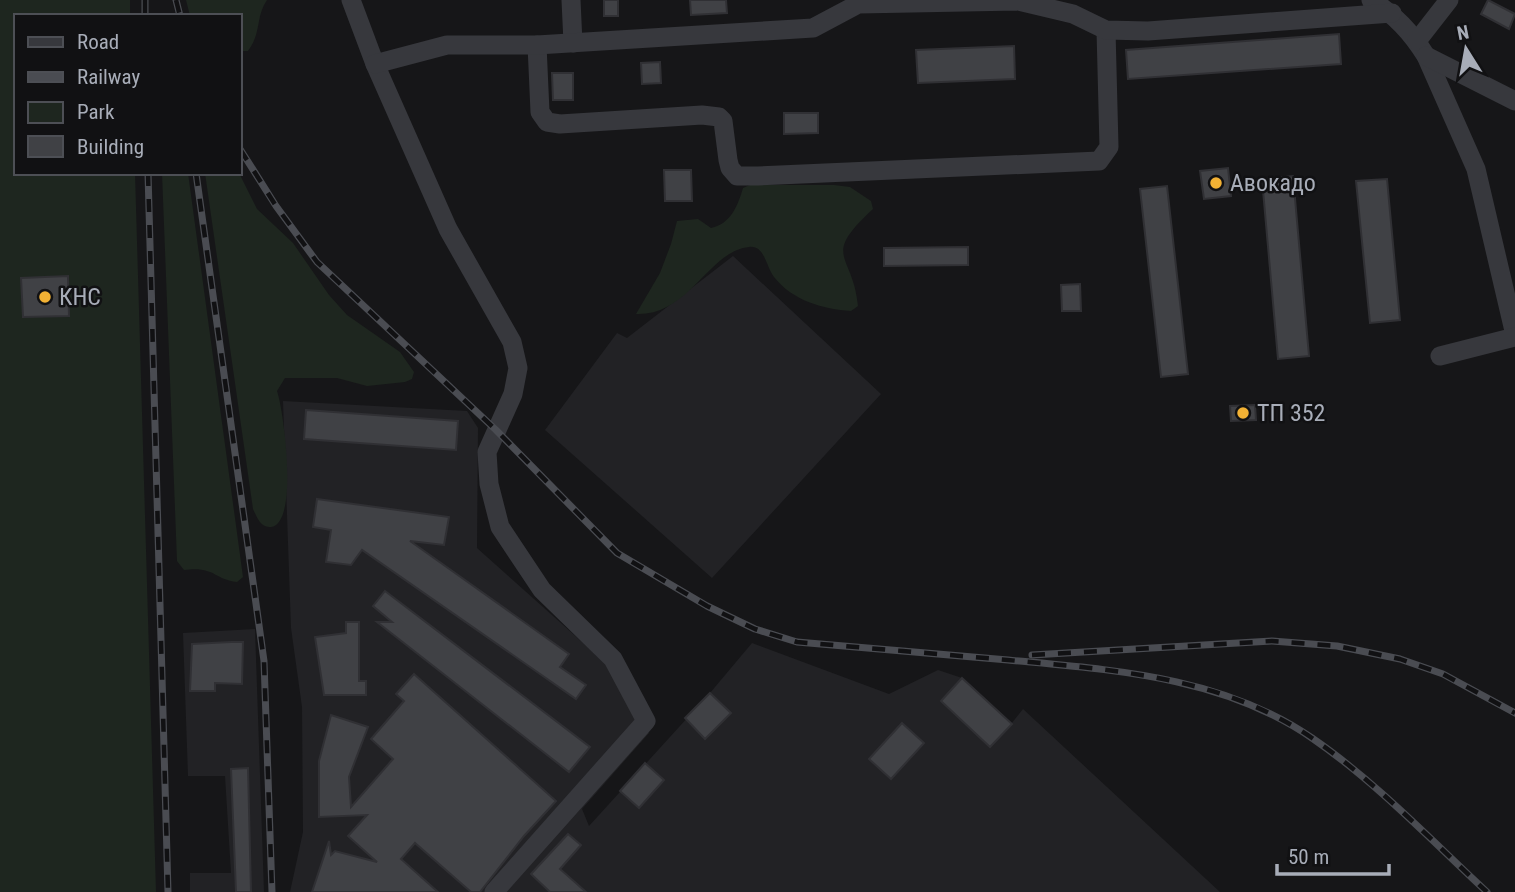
<svg xmlns="http://www.w3.org/2000/svg" width="1515" height="892" font-family="'Roboto Condensed',sans-serif">
  <style>
    .built { fill: #222225 }
    .green { fill: #1e261f }
    .building { fill: #404145; stroke: #303034; stroke-width: 2 }
    .lines { fill: none; stroke-linecap: round; stroke-linejoin: round }
    .minor { stroke: #37383d; stroke-width: 19 }
    .rail-casing { stroke: #4a4c52; stroke-width: 7 }
    .rail { stroke: #111113; stroke-width: 4.5; stroke-dasharray: 13; stroke-linecap: butt }
    .poi-dot { fill: #f2b134; stroke: #111113; stroke-width: 2.5 }
    .labels { text-anchor: middle; stroke-width: 5; stroke-linejoin: round; paint-order: stroke }
    .poi-label { font-size: 24px; fill: #a8adb8; stroke: #111113; text-anchor: start }
  </style>
  <rect width="100%" height="100%" fill="#161618"/>
  <!-- built -->
  <g class="built">
    <polygon points="733,256 881,394 712,578 545,430 617,333 627,338"/>
    <polygon points="283,401 467,411 478,428 477,548 609,666 635,717 649,733 582,809 589,826 710,693 752,643 889,694 938,670 962,678 1011,724 1023,709 1220,892 290,892 303,832 302,707 291,628"/>
    <polygon points="255,629 264,892 190,892 190,873 231,873 225,776 188,776 183,633"/>
  </g>
  <!-- green -->
  <g class="green">
    <polygon points="0,0 130,0 130,16 16,16 16,173 135,173 156,892 0,892"/>
    <path d="M 186,0 L 267,0 C 255,18 262,32 248,51 L 240,51 L 240,16 L 190,16 Z"/>
    <path d="M 162,173 L 188,173 L 243,577 L 237,582 C 213,579 215,566 184,570 L 177,561 Z"/>
    <path d="M 205,173 L 239,173 L 257,209 L 293,243 L 329,295 L 347,315 L 400,352 L 414,372 L 412,379 L 405,382 L 367,386 L 337,378 L 285,378 L 277,391 C 284,411 299,524 271,527 C 260,528 257,517 253,509 Z"/>
    <path d="M 750,185 L 834,185 L 850,187 L 871,201 L 873,209 C 820,258 853,252 858,306 L 851,311 C 823,309 793,301 774,277 C 766,267 765,245 749,247 C 708,251 690,316 636,314 L 660,273 L 671,244 L 677,221 L 698,219 L 711,228 C 731,224 738,205 743,188 Z"/>
  </g>
  <!-- building -->
  <g class="building">
    <rect x="604" y="0" width="14" height="16"/>
    <polygon points="690,0 726,0 727,13 691,15"/>
    <polygon points="1488,0 1515,14 1509,29 1481,14"/>
    <polygon points="1339,34 1341,64 1128,79 1126,50"/>
    <polygon points="1014,46 1015,79 918,83 916,50"/>
    <polygon points="660,62 661,83 642,84 641,63"/>
    <polygon points="552,73 573,73 573,100 553,100"/>
    <polygon points="784,113 818,113 818,133 784,134"/>
    <polygon points="1228,168 1231,196 1204,199 1200,171"/>
    <polygon points="664,170 691,170 692,201 665,201"/>
    <polygon points="1293,176 1309,356 1278,359 1262,179"/>
    <polygon points="1387,179 1400,320 1370,323 1356,181"/>
    <polygon points="1167,186 1188,374 1161,377 1140,189"/>
    <polygon points="968,247 968,265 884,266 884,248"/>
    <polygon points="68,276 69,316 23,317 21,278"/>
    <polygon points="1080,284 1081,311 1062,311 1061,285"/>
    <polygon points="1255,405 1256,420 1231,421 1230,406"/>
    <polygon points="306,410 458,421 456,450 304,439"/>
    <polygon points="317,499 449,517 444,545 410,541 569,654 560,667 586,685 576,699 362,550 351,565 326,562 331,530 313,527"/>
    <polygon points="385,591 590,747 569,772 377,622 392,622 373,606"/>
    <polygon points="346,622 359,622 359,681 366,681 366,695 324,695 315,637 346,633"/>
    <polygon points="231,642 243,642 242,684 215,683 215,691 190,691 192,644"/>
    <polygon points="414,674 556,801 524,836 480,892 471,892 415,843 401,859 438,892 312,892 329,841 331,855 335,851 377,862 348,836 367,815 319,817 319,761 331,715 368,727 349,777 351,807 393,759 371,739 404,701 396,694"/>
    <polygon points="962,678 1012,724 990,747 941,701"/>
    <polygon points="710,693 731,713 705,739 685,718"/>
    <polygon points="902,723 924,743 891,779 869,759"/>
    <polygon points="645,763 664,780 639,808 620,791"/>
    <polygon points="248,768 251,892 236,892 231,769"/>
    <polygon points="568,834 581,845 560,869 586,892 550,892 531,874"/>
  </g>
  <g class="lines">
    <!-- minor -->
    <g class="minor">
      <polyline points="351,0 375,64 448,229 512,342 518,368 513,394 487,452 489,484 500,527 542,590 613,659 646,721 494,892"/>
      <polyline points="571,0 573,43"/>
      <path d="M 1371,0 C 1395,15 1411,32 1426,56 L 1476,169 L 1515,335"/>
      <polyline points="1417,41 1449,0"/>
      <polyline points="537,45 540,112 547,122 560,124 702,115 719,117 723,121 728,160 730,168 737,176 758,176 1099,161 1109,147 1106,30"/>
      <polyline points="1426,56 1515,101"/>
      <polyline points="375,64 447,45 537,45 813,28 858,4 1018,1 1073,14 1106,30 1148,31 1392,13"/>
      <polyline points="1440,356 1515,337"/>
    </g>
    <!-- rail casing -->
    <g class="rail-casing">
      <g id="rail">
        <polyline points="145,0 145,16"/>
        <polyline points="176,0 180,16"/>
        <path d="M 240,149 L 276,206 L 317,262 L 496,430 L 617,553 L 707,606 L 755,629 L 797,642 C 867,648 938,654 1008,660 C 1113,670 1222,676 1312,738 C 1376,782 1430,839 1487,892"/>
        <polyline points="148,173 168,892"/>
        <polyline points="196,173 264,661 272,892"/>
        <polyline points="1032,655 1272,641 1337,646 1400,659 1443,674 1515,713"/>
      </g>
    </g>
    <!-- rail -->
    <use href="#rail" class="rail"/>
  </g>
  <!-- markers -->
  <g class="poi-dot">
    <circle cx="1216" cy="183" r="7"/>
    <circle cx="45" cy="297" r="7"/>
    <circle cx="1243" cy="413" r="7"/>
  </g>
  <g class="labels">
    <!-- poi labels -->
    <g class="poi-label">
      <text x="1230" y="191">Авокадо</text>
      <text x="59" y="305">КНС</text>
      <text x="1257" y="421">ТП 352</text>
    </g>
  </g>
  <!-- legend -->
  <rect x="14" y="14" width="228" height="161" fill="#111113" stroke="#4d4f55" stroke-width="2"/>
  <rect x="28" y="37" width="35" height="10" fill="#37383d" stroke="#4d4f55" stroke-width="2"/>
  <text x="77" y="49" font-size="21" fill="#a8adb8">Road</text>
  <rect x="28" y="72" width="35" height="10" fill="#4a4c52" stroke="#4d4f55" stroke-width="2"/>
  <text x="77" y="84" font-size="21" fill="#a8adb8">Railway</text>
  <rect x="28" y="102" width="35" height="21" fill="#1e261f" stroke="#4d4f55" stroke-width="2"/>
  <text x="77" y="119" font-size="21" fill="#a8adb8">Park</text>
  <rect x="28" y="136" width="35" height="21" fill="#404145" stroke="#4d4f55" stroke-width="2"/>
  <text x="77" y="154" font-size="21" fill="#a8adb8">Building</text>
  <!-- north arrow -->
  <g transform="translate(1466 49) rotate(349)" stroke="#111113" stroke-width="5" paint-order="stroke">
  <path d="M0-5L12 26L0 18L-12 26Z" fill="#a8adb8"/>
  <text y="-10" font-size="19" font-weight="bold" text-anchor="middle" fill="#a8adb8">N</text>
  </g>
  <!-- scale -->
  <path d="M1277 864v10h112v-10" fill="none" stroke="#a8adb8" stroke-width="3.5"/>
  <text x="1288" y="864" font-size="21" fill="#a8adb8" stroke="#111113" stroke-width="5" paint-order="stroke">50 m</text>
</svg>
